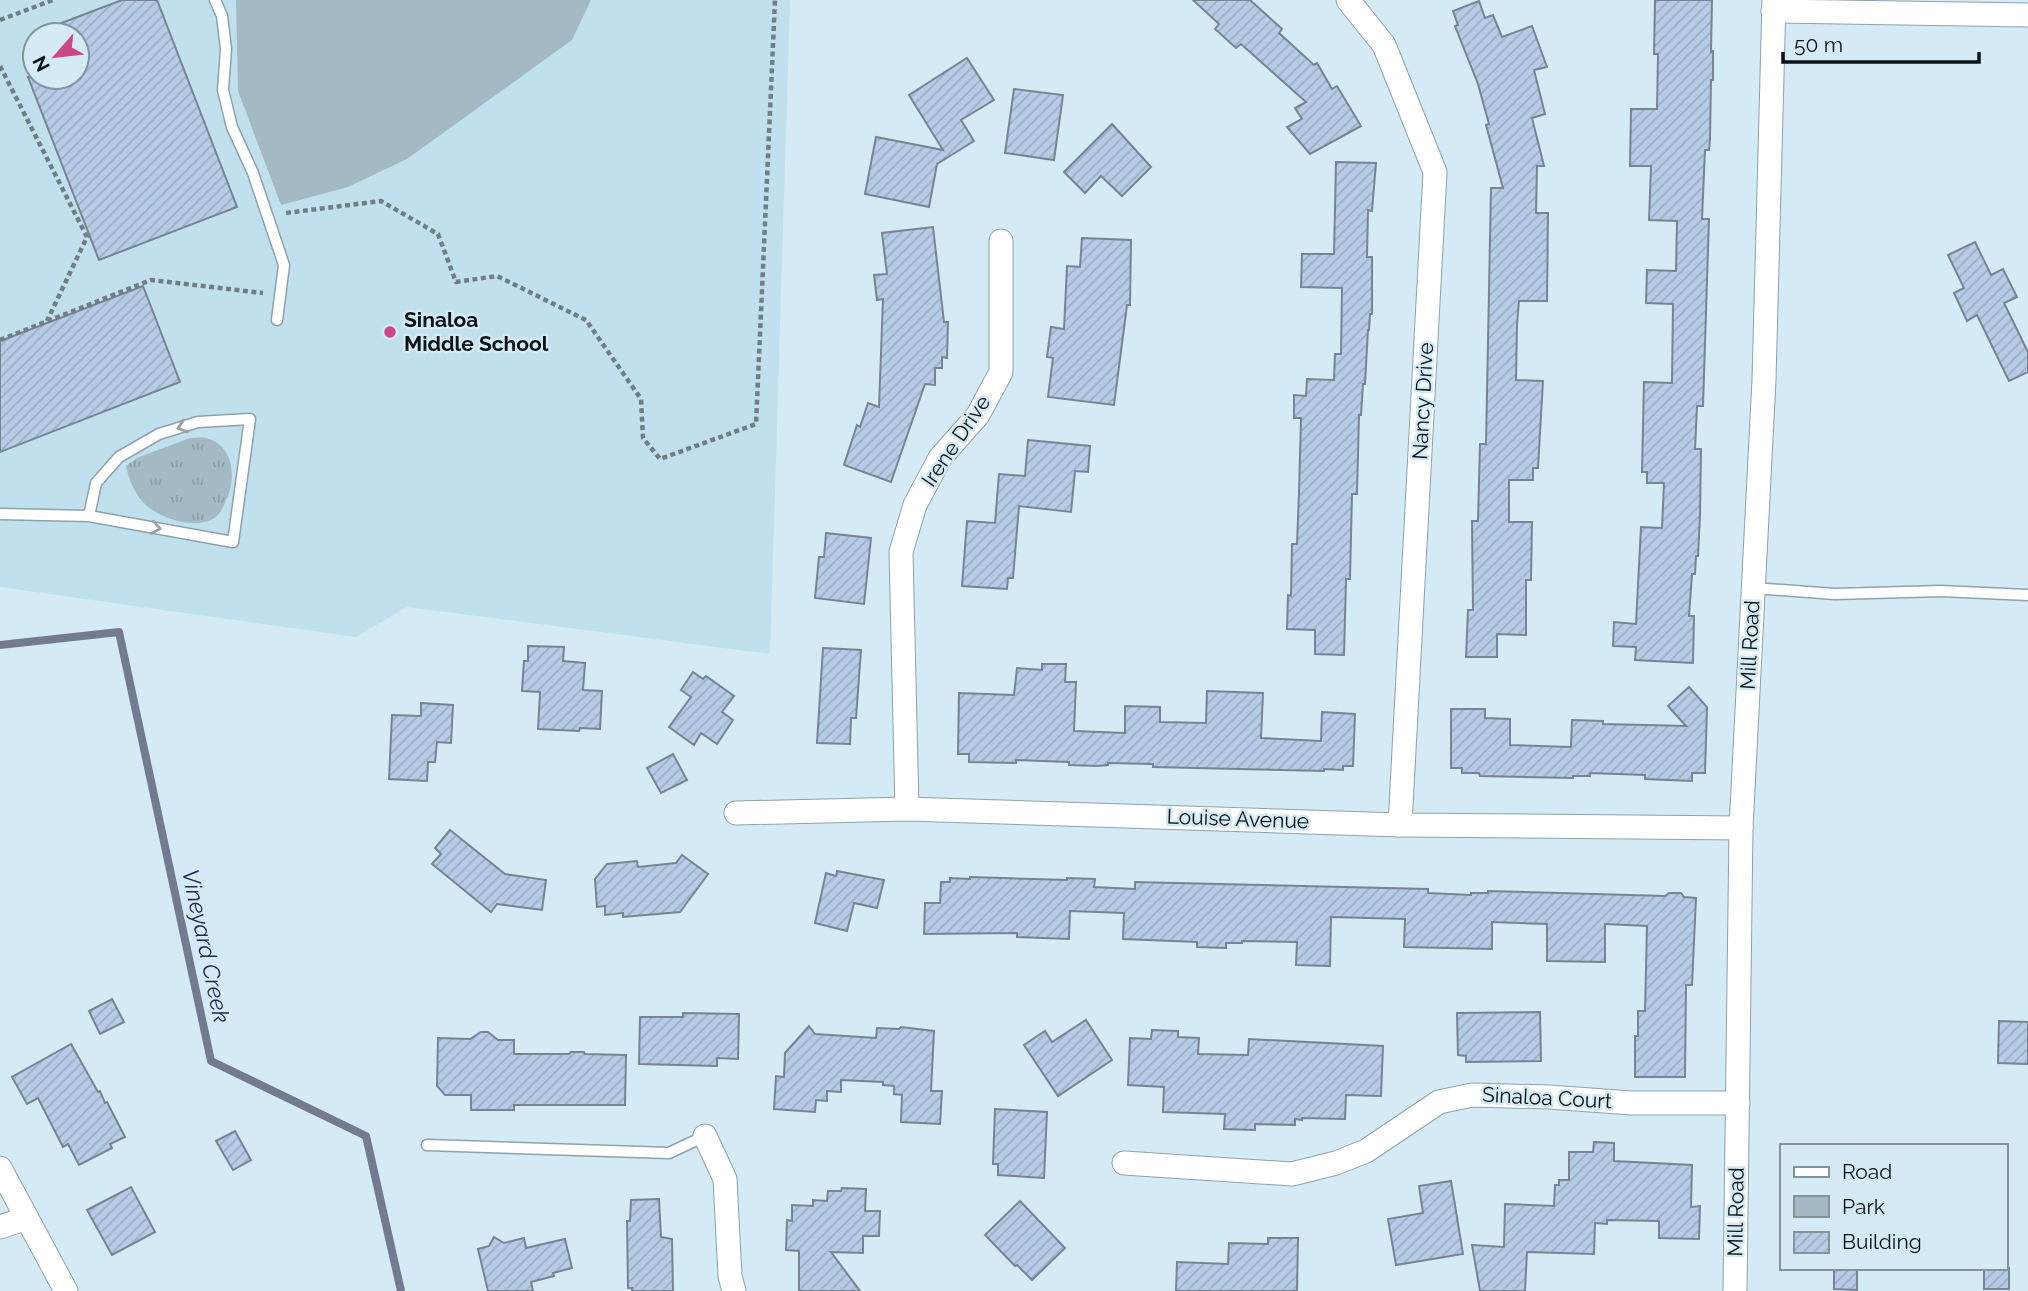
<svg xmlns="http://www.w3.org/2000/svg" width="2028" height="1291" font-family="Raleway,sans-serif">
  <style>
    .built { fill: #c1e0ee; fill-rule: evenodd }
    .grass { fill: url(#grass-tufts) }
    .green { fill: #a3b9c3 }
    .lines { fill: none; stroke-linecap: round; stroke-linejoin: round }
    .stream { stroke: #747a90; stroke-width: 8 }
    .building { fill: url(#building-hatch); stroke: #778493; stroke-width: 2 }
    .lane-casing { stroke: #8da2ab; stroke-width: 13 }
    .street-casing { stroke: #8da2ab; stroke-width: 25 }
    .path { stroke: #707f86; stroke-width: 4.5; stroke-dasharray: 5 3.5; stroke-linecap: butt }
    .lane { stroke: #fff; stroke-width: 10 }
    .street { stroke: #fff; stroke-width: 23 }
    .oneway { stroke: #9da0a1 }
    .poi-dot { fill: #cc4788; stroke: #d4eaf4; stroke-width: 2.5 }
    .labels { text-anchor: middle; stroke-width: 5; stroke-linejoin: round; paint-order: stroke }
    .poi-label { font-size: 21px; font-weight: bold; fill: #0a1215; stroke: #d4eaf4; text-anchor: start }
    .street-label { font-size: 21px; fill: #0a1215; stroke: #d4eaf4 }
    .water-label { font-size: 23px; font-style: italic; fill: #252952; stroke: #d4eaf4 }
  </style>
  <defs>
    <pattern id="grass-tufts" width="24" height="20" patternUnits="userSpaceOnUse" patternTransform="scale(1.75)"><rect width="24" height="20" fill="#a3b9c3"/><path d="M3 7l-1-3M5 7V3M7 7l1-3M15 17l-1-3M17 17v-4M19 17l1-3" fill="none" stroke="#8b9ea7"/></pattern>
    <pattern id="building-hatch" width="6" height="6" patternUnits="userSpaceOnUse" patternTransform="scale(1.75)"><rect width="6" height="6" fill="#b6cce6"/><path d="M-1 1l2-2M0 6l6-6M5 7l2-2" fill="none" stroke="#9baec4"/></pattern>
  </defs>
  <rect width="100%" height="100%" fill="#d4eaf4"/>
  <!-- built -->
  <path class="built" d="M 0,0 L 790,0 L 770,654 L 407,607 L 356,637 L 0,587 ZM 35,35 L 77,35 L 77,77 L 35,77 Z"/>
  <!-- grass -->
  <path class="grass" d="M 190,438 C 195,438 202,437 206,438 C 233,445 236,475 228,496 C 225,502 222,511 217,516 C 198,532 156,518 142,501 C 133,490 129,479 126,466 L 137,458 Z"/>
  <!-- green -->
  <polygon class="green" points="236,0 591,0 572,40 407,159 348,187 281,205 238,91"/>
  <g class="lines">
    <!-- stream -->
    <polyline class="stream" points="0,645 119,632 211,1061 366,1136 401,1291"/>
  </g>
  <!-- building -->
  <g class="building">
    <polygon points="122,0 157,0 237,207 99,260 28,77 77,77 77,35 35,33"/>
    <polygon points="1193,0 1250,0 1282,29 1279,33 1314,65 1317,63 1332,89 1337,86 1361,126 1310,154 1287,127 1302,119 1295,108 1306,102 1241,44 1236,48 1215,29 1219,24"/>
    <polygon points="1655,0 1712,0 1711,52 1713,51 1713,80 1711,80 1710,139 1709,150 1705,150 1702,219 1709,219 1703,406 1697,406 1695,449 1701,449 1700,515 1698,556 1696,556 1695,574 1692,574 1689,616 1694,616 1693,663 1635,660 1636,647 1613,646 1614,622 1636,624 1641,527 1662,528 1664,483 1647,483 1647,472 1642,472 1644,382 1672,383 1673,304 1646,303 1647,270 1676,271 1677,221 1649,220 1651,166 1630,166 1631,109 1657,109 1658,54 1654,54"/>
    <polygon points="1479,1 1485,18 1493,15 1502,37 1532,26 1547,67 1534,70 1545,114 1532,118 1544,166 1537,166 1536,213 1548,213 1547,301 1519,301 1517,325 1516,380 1543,381 1538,468 1533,468 1533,480 1509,480 1509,522 1532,522 1531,580 1526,580 1526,635 1497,634 1497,657 1466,657 1468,610 1473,610 1472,521 1478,521 1480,444 1486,444 1491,188 1503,188 1486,125 1489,124 1478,84 1455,26 1458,25 1453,11"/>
    <polygon points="967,58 994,100 961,120 974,141 937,164 929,207 865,194 876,137 943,150 909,95"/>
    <polygon points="1014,89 1063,95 1054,160 1005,153"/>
    <polygon points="1112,124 1151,167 1122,196 1101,176 1085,193 1064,172"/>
    <polygon points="1336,162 1376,163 1372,211 1368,210 1367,257 1372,257 1372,314 1370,314 1369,330 1368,330 1365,384 1363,384 1361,415 1359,415 1357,494 1352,494 1350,579 1346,579 1344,655 1315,654 1315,630 1287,629 1288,595 1291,596 1292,544 1297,544 1299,493 1301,418 1294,418 1294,395 1306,396 1307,379 1334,380 1335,354 1341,354 1342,288 1301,287 1302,254 1334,254"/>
    <polygon points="933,227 944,322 948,322 947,358 942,357 942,368 935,368 935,385 925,384 891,482 844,465 857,425 860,427 868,403 879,407 883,299 877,300 874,275 887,274 882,233"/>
    <polygon points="1082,238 1131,240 1130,305 1127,305 1114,405 1048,397 1053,358 1047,357 1051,327 1064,329 1067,266 1080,267"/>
    <polygon points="1975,242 1991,275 2003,269 2017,297 2004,303 2028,352 2028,372 2009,381 1977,315 1967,321 1954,293 1964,288 1948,255"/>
    <polygon points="143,286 180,382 0,452 0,341"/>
    <polygon points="1028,440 1090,446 1088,472 1075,471 1071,512 1019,506 1013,578 1008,578 1007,589 962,586 967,521 995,523 999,474 1025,476"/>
    <polygon points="826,533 871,538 864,604 815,598 819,557 824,557"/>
    <polygon points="528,646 564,647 563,661 585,663 583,690 602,691 600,729 580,728 579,731 538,729 540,692 522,691 524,661 528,661"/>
    <polygon points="823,648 861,650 856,718 851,718 850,744 817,743"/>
    <polygon points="1042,664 1066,664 1065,682 1076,682 1074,731 1125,733 1125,706 1160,707 1160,722 1206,723 1207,691 1263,693 1261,738 1321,741 1322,712 1355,714 1353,766 1343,766 1343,770 1324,769 1324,771 1153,767 1153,764 1108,763 1108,765 1097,766 1069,765 1069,762 1016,760 1016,763 969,762 969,754 958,754 959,693 1014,695 1017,668 1042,670"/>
    <polygon points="693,672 703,679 706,676 734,696 722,712 733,720 717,744 701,733 694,745 669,727 691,697 681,690"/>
    <polygon points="1689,687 1707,707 1705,773 1692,773 1692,781 1645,779 1645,775 1590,773 1590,776 1573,776 1573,778 1480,776 1479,773 1462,773 1462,768 1451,768 1451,709 1485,709 1485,718 1510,719 1510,745 1571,747 1572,720 1603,721 1603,724 1686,726 1668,706"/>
    <polygon points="421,703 453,705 451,743 437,742 435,762 428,762 427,781 389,779 392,715 421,716"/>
    <polygon points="673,754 687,780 661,793 647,768"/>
    <polygon points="450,830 505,874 546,880 542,910 497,904 491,912 432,864 441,854 435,848"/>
    <polygon points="682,855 708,874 680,912 623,917 623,913 605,915 605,906 597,907 595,879 607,864 637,861 638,867 676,863"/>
    <polygon points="837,871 884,880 877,908 854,903 847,931 815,923 826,873 836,876"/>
    <polygon points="970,877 1067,880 1067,878 1095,879 1094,887 1135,889 1135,882 1428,889 1428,893 1471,895 1471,893 1488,893 1488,891 1665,896 1669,893 1681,893 1684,897 1696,898 1692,985 1686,985 1685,1077 1635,1077 1635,1036 1638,1036 1638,1011 1645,1011 1647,926 1605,924 1605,962 1547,961 1547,924 1492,922 1492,949 1404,947 1405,919 1331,917 1330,966 1296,965 1297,942 1242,941 1242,943 1226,943 1226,948 1197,947 1197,942 1123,939 1124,913 1070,911 1069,939 1017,937 1017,933 924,934 925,903 940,903 941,882 950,882 950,878 970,879"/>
    <polygon points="112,999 124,1022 100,1034 89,1011"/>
    <polygon points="1540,1012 1541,1061 1466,1062 1466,1056 1458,1055 1457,1013"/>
    <polygon points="683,1013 739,1014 738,1059 717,1058 717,1066 639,1064 640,1017 683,1017"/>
    <polygon points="1086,1020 1112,1060 1058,1096 1024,1045 1045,1031 1052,1042"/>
    <polygon points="1999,1021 2028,1022 2028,1064 1998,1063"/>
    <polygon points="809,1026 815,1034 876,1038 877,1028 899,1029 901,1027 934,1031 931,1091 942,1091 940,1124 901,1122 902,1095 894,1094 894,1086 883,1085 883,1082 841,1080 841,1092 827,1091 827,1101 816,1100 815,1112 774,1109 776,1076 784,1077 785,1053"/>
    <polygon points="1152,1030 1178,1031 1178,1037 1199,1038 1198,1054 1248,1055 1249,1039 1383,1046 1381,1096 1346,1095 1345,1119 1302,1118 1302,1120 1295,1119 1295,1125 1255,1124 1255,1130 1224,1129 1225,1114 1163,1112 1164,1087 1128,1085 1130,1038 1151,1039"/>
    <polygon points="481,1032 488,1032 498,1040 514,1040 514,1054 569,1054 571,1052 584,1052 585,1054 626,1055 625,1105 514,1105 514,1110 471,1110 471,1095 445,1095 437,1086 438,1038 470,1039"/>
    <polygon points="71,1044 98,1092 100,1091 105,1103 107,1102 125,1137 110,1144 112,1148 79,1165 68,1144 63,1147 38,1098 27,1104 12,1077"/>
    <polygon points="995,1109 1047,1112 1044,1178 998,1175 998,1164 993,1164"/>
    <polygon points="235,1131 251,1160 233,1170 216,1141"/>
    <polygon points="1594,1142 1614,1143 1614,1161 1692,1165 1691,1207 1700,1206 1699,1239 1659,1238 1659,1221 1607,1220 1607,1224 1595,1223 1594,1254 1527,1252 1525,1291 1480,1291 1472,1245 1504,1247 1505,1204 1554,1206 1555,1185 1559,1185 1559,1180 1569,1180 1569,1152 1593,1152"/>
    <polygon points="1451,1181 1463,1254 1396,1265 1388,1219 1423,1213 1419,1186"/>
    <polygon points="131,1187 155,1232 112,1255 87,1210"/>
    <polygon points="842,1188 866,1189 865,1211 880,1211 879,1236 863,1236 863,1253 831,1252 860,1291 799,1291 799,1251 786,1250 787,1220 792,1221 792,1205 813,1206 813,1200 827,1201 828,1191 841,1191"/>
    <polygon points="659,1199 661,1237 672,1239 673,1291 632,1291 632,1288 628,1288 627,1221 630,1221 631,1200"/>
    <polygon points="1020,1201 1065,1248 1032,1280 1017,1265 1015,1266 985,1235"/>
    <polygon points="494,1237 504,1243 524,1238 526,1248 565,1239 572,1268 553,1273 554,1276 531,1282 533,1291 488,1291 478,1249 489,1246"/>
    <polygon points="1268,1238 1298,1238 1297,1291 1176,1291 1177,1262 1228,1264 1229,1243 1268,1244"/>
    <polygon points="1834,1268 1857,1268 1857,1290 1834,1289"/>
    <rect x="1984" y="1268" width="25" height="21"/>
  </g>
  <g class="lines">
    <!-- lane casing -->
    <g class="lane-casing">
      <g id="lane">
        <polyline points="215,0 222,16 226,49 223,90 232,127 253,173 284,265 277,320"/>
        <polyline points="0,514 89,516 233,542 250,419 198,422 159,434 119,457 96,483 89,516"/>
        <polyline points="1753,588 1835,594 1941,591 2028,595"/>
        <polyline points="427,1145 669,1153 705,1136"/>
      </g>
    </g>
    <!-- street casing -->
    <g class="street-casing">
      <g id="street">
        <polyline points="1348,0 1384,45 1435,172 1400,825"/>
        <polyline points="1773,11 2028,15"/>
        <polyline points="907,809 901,552 915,505 940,458 978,415 1001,372 1001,241"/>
        <polyline points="736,813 907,809 1400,825 1741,828"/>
        <polyline points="705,1136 725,1179 730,1276 734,1291"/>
        <polyline points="1124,1163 1292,1174 1336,1163 1366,1151 1439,1102 1472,1095 1549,1097 1632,1103 1738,1103"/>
        <polyline points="0,1168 66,1291"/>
        <polyline points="0,1227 27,1218"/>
        <polyline points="1735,1291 1741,828 1764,380 1774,0"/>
      </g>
    </g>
    <!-- path -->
    <g class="path">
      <polyline points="0,20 53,0"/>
      <polyline points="0,66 87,237 47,321"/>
      <polyline points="286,213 381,201 438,234 456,282 497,276 586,320 641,399 643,438 660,459 756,424 775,0"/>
      <polyline points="0,340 151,280 263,293"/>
    </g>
    <!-- lane -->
    <use href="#lane" class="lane"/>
    <!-- street -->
    <use href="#street" class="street"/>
  </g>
  <!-- one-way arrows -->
  <defs><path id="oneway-chevron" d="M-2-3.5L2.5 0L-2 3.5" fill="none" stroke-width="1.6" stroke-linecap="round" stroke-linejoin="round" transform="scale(1.75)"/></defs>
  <g class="oneway">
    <use href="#oneway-chevron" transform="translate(182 427) rotate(162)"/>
    <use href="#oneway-chevron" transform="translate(156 528) rotate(10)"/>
  </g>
  <!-- markers -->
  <circle class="poi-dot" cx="390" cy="332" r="7"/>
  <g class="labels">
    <!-- poi labels -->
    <g class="poi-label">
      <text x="404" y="327">Sinaloa<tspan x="404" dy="24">Middle School</tspan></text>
    </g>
    <!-- street labels -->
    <g class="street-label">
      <text transform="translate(1423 401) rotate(-87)" y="7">Nancy Drive</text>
      <text transform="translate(956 441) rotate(-56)" y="7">Irene Drive</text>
      <text transform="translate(1750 645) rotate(-87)" y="7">Mill Road</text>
      <text transform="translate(1238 819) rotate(2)" y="7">Louise Avenue</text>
      <text transform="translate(1547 1098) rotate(3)" y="7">Sinaloa Court</text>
      <text transform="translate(1736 1212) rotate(-89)" y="7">Mill Road</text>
    </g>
    <!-- water labels -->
    <g class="water-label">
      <text transform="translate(206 946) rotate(78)" y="8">Vineyard Creek</text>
    </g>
  </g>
  <!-- legend -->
  <rect x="1780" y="1144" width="228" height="126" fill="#d4eaf4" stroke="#83949b" stroke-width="2"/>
  <rect x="1794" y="1167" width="35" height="10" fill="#ffffff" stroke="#83949b" stroke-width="2"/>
  <text x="1842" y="1179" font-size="21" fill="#0a1215">Road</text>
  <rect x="1794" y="1196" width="35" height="21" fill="#a3b9c3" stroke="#83949b" stroke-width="2"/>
  <text x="1842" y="1214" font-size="21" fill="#0a1215">Park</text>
  <rect x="1794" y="1232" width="35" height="21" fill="url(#building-hatch)" stroke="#83949b" stroke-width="2"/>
  <text x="1842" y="1249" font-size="21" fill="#0a1215">Building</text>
  <!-- north arrow -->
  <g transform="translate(56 56) rotate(242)"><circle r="33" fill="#d4eaf4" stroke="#83949b" stroke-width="2"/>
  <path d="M0-5L12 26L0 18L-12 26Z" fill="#cc4788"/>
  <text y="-10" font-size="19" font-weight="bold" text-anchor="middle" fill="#0a1215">N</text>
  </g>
  <!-- scale -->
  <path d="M1783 52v10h196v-10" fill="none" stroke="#0a1215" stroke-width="3.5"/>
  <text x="1794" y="52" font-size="21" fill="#0a1215" stroke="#d4eaf4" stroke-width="5" paint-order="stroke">50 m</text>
</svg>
